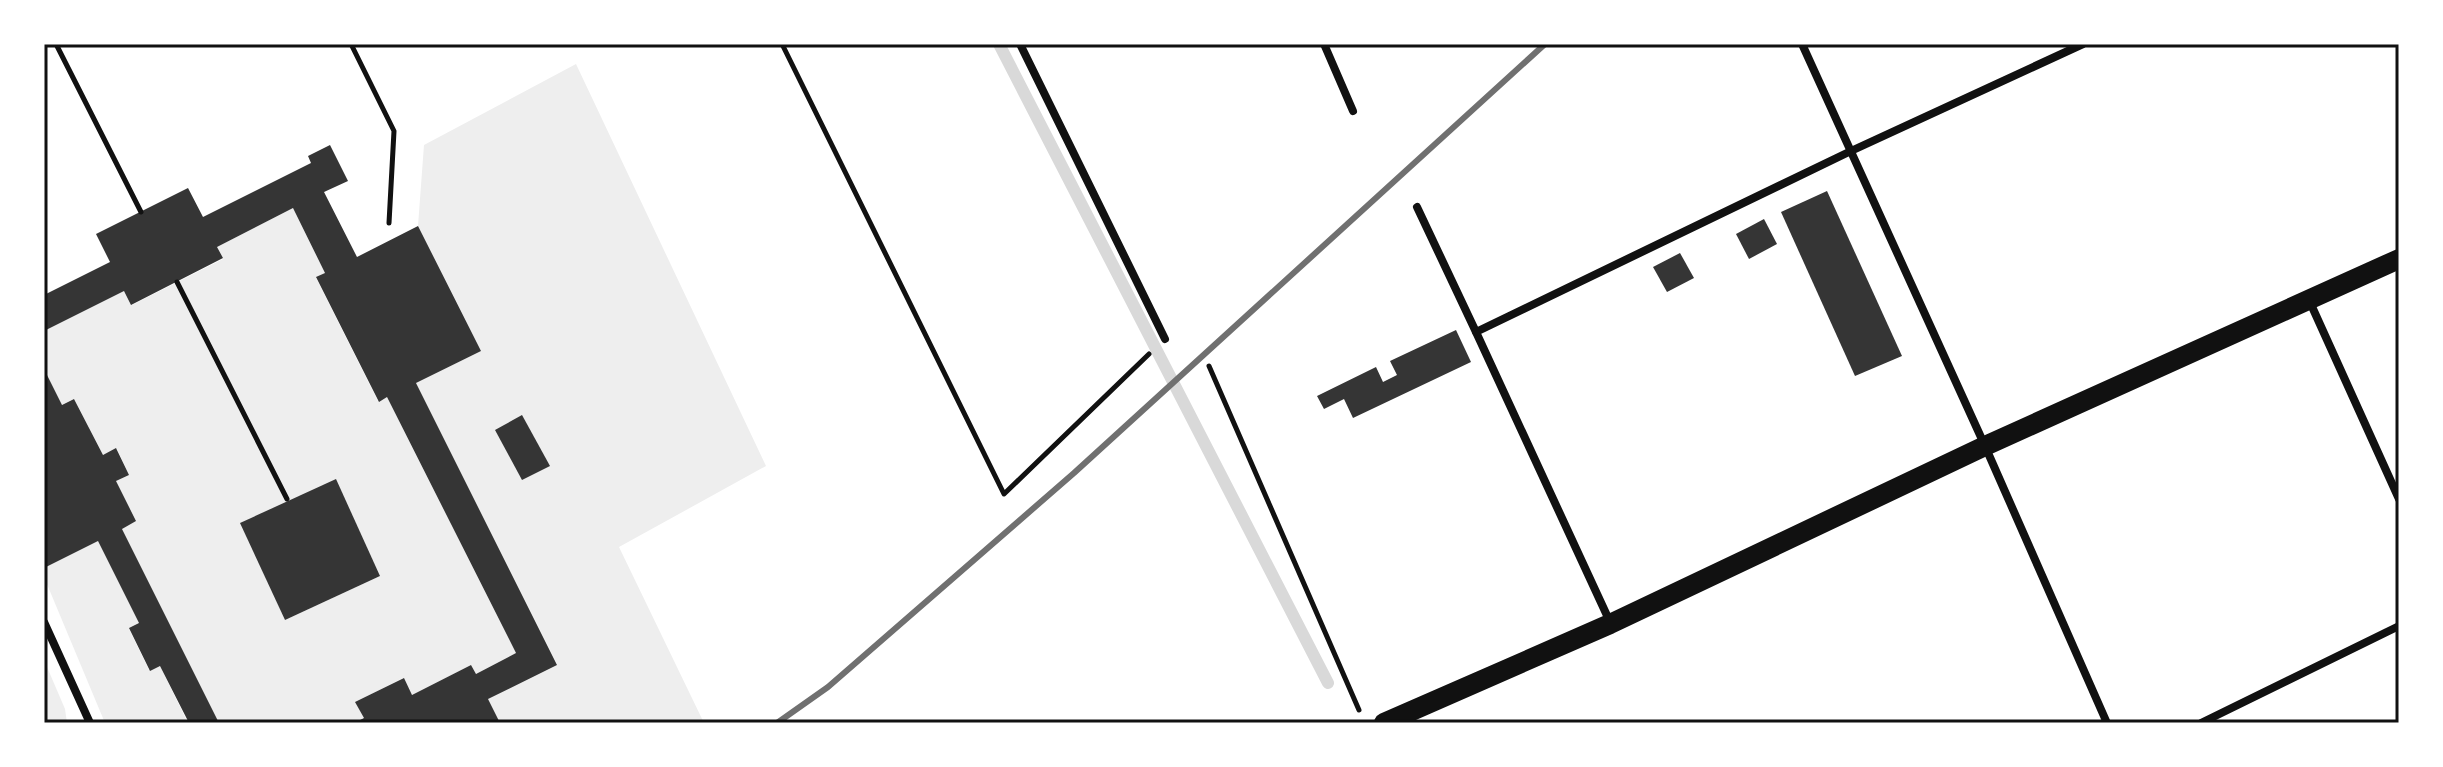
<svg xmlns="http://www.w3.org/2000/svg" width="2443" height="767" font-family="'IBM Plex Serif',serif">
  <style>
    .green { fill: #eee; fill-rule: evenodd }
    .lines { fill: none; stroke-linecap: round; stroke-linejoin: round }
    .stream { stroke: #d9d9d9; stroke-width: 12 }
    .building { fill: #353535 }
    .path { stroke: #111; stroke-width: 5 }
    .minor { stroke: #111; stroke-width: 8 }
    .primary { stroke: #111; stroke-width: 20 }
    .rail { stroke: #707070; stroke-width: 6 }
    .neatline { fill: none; stroke: #111; stroke-width: 3 }
  </style>
  <rect width="100%" height="100%" fill="#fff"/>
  <!-- green -->
  <g class="green">
    <polygon points="576,64 766,466 619,547 704,723 434,723 557,664 416,383 480,351 418,226 424,145"/>
    <path d="M 293,208 L 325,273 L 316,278 L 378,401 L 387,397 L 516,653 L 476,674 L 471,665 L 412,695 L 403,678 L 356,702 L 364,718 L 354,723 L 219,723 L 122,529 L 116,481 L 129,475 L 117,449 L 103,455 L 74,399 L 62,405 L 44,370 L 44,331 L 124,291 L 132,305 L 223,259 L 217,247 ZM 336,480 L 380,576 L 285,620 L 241,523 Z"/>
    <polygon points="98,541 139,623 129,629 149,670 160,666 188,723 105,723 44,577 44,568"/>
    <polygon points="44,660 65,709 67,723 44,723"/>
  </g>
  <g class="lines">
    <!-- stream -->
    <polyline class="stream" points="999,44 1328,683"/>
  </g>
  <!-- building -->
  <g class="building">
    <polygon points="330,145 348,181 324,192 357,257 418,226 481,351 416,383 557,665 488,699 500,723 354,723 364,718 355,702 404,678 412,695 471,665 476,674 516,653 387,397 379,402 316,277 325,273 293,208 217,247 223,258 131,305 124,291 44,331 44,295 110,262 96,234 188,188 203,217 311,163 308,156"/>
    <polygon points="1827,191 1902,356 1855,376 1781,212"/>
    <polygon points="1764,219 1777,244 1749,259 1736,234"/>
    <polygon points="1680,253 1694,278 1667,292 1653,267"/>
    <polygon points="1456,330 1471,362 1353,418 1344,399 1324,409 1317,396 1376,367 1383,382 1397,375 1390,361"/>
    <polygon points="44,369 62,405 74,399 103,455 116,448 129,475 116,481 136,521 122,529 219,723 189,723 160,666 150,671 129,628 139,623 98,541 44,568"/>
    <polygon points="522,415 550,466 522,480 495,430"/>
    <polygon points="336,479 380,576 285,620 240,523"/>
  </g>
  <g class="lines">
    <!-- path -->
    <g class="path">
      <polyline points="56,44 141,212"/>
      <polyline points="351,44 394,131 389,223"/>
      <polyline points="782,44 1004,494 1149,354"/>
      <polyline points="177,282 287,499"/>
      <polyline points="1209,366 1359,710"/>
    </g>
    <!-- minor -->
    <g class="minor">
      <polyline points="1020,44 1165,339"/>
      <polyline points="1324,44 1353,111"/>
      <polyline points="1802,44 1985,446 2107,723"/>
      <polyline points="1417,207 1476,332"/>
      <polyline points="2309,300 2399,499"/>
      <polyline points="44,622 90,723"/>
      <polyline points="1610,622 1476,332 1851,151 2083,44"/>
      <polyline points="2201,723 2399,626"/>
    </g>
    <!-- primary -->
    <polyline class="primary" points="1384,723 1610,624 1985,446 2399,259"/>
    <!-- rail -->
    <polyline class="rail" points="777,723 828,687 1074,473 1545,44"/>
  </g>
  <!-- border -->
  <rect width="2443" height="767" fill="none" stroke="#ffffff" stroke-width="92"/>
  <rect x="46" y="46" width="2351" height="675" class="neatline"/>
</svg>
